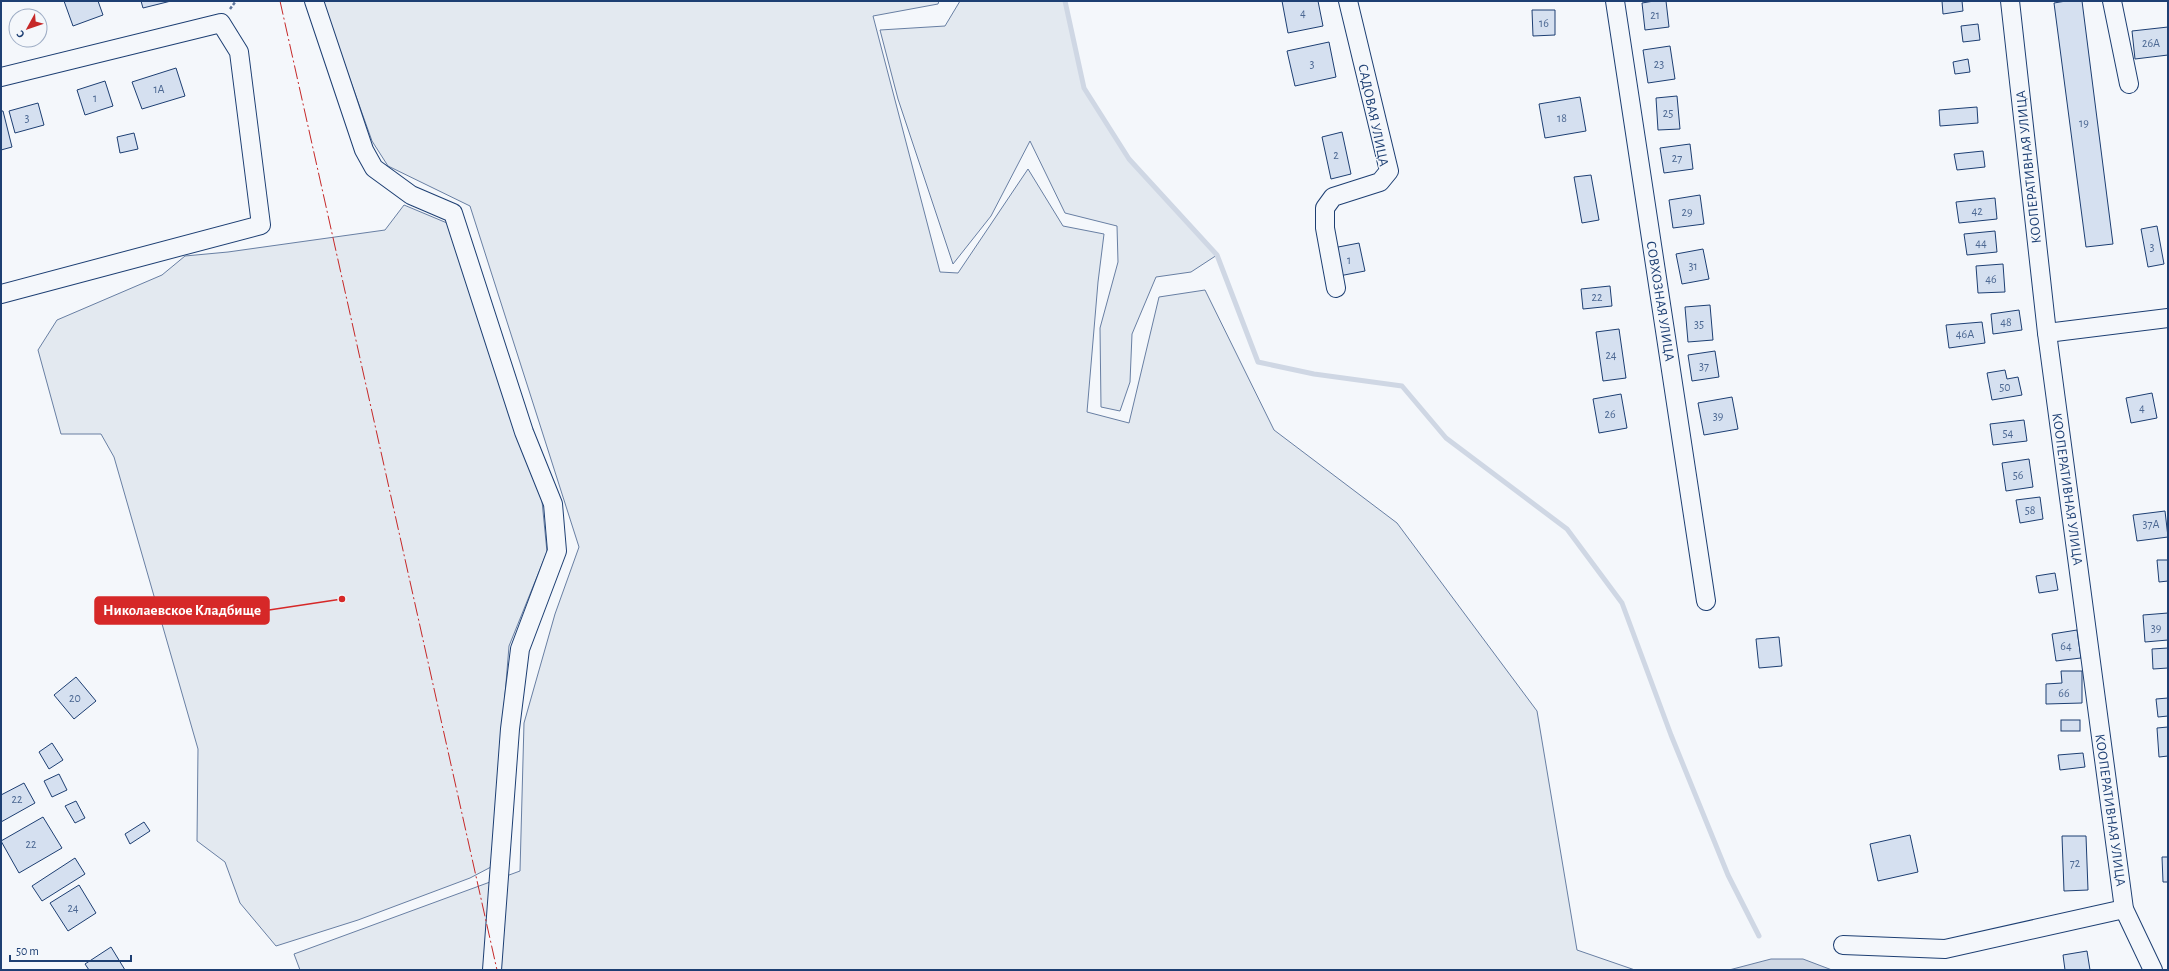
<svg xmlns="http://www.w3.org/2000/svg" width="2169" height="971" font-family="'Alegreya Sans',sans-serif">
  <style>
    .green { fill: #e3e9f0; stroke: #687fa3 }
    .water { fill: #cfd7e4; stroke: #687fa3 }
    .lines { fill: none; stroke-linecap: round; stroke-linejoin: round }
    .stream { stroke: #cfd7e4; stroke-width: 5 }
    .building { fill: #d5e0f0; stroke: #1d3f73 }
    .minor-casing { stroke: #1d3f73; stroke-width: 20 }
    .path { stroke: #5e769c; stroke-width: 2.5; stroke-dasharray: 3 2; stroke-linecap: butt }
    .minor { stroke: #f4f7fb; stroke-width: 18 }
    .power { stroke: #c62828; stroke-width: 1; stroke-dasharray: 14 3 2 3; stroke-linecap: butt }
    .labels { text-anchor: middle; stroke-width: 3; stroke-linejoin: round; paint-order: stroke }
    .number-label { font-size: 12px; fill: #4b6792 }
    .street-label { font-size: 14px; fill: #1d3f73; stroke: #f4f7fb }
    .leader { fill: none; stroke: #d62828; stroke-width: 1.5 }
    .callout-dot { fill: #d62828; stroke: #f4f7fb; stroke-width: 1.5 }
    .callout { fill: #d62828; stroke: #d62828; stroke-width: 1.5 }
    .callout-label { font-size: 15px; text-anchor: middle; font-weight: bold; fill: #fff }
  </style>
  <rect width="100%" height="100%" fill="#f4f7fb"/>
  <!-- green -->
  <g class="green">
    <polygon points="322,1 939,1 938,4 873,16 940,272 958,273 1028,169 1063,226 1104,234 1098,282 1087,412 1129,423 1159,297 1205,290 1274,430 1397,523 1537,711 1577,950 1635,970 300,970 294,954 520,871 524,723 555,614 579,547 470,206 388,166 372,141"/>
    <polygon points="960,1 1065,1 1084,88 1129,159 1217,255 1191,272 1156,277 1132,334 1130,382 1120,411 1101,407 1100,328 1118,262 1117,226 1065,213 1030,141 991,216 953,264 898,99 880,30 945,26"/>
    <polygon points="404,205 447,223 542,501 547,552 509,646 491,867 470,878 358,920 276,946 240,903 225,862 197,841 198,749 114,457 101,434 61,434 38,350 57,320 162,275 185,256 228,252 385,230"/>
  </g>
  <!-- water -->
  <polygon class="water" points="1771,959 1803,959 1832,970 1729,970"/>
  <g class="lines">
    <!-- stream -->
    <polyline class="stream" points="1065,1 1084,88 1129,159 1217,255 1258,362 1314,374 1402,386 1446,438 1567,529 1622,603 1671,735 1728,875 1759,936"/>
  </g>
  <!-- building -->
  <g class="building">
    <polygon points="64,1 98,1 103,15 73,26"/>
    <polygon points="141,1 171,1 143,8"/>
    <polygon points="1282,1 1318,1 1323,26 1288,33"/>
    <polygon points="1654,1 1666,1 1669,27 1645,30 1642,3"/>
    <polygon points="1942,1 1962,1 1963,11 1943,14"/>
    <polygon points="2066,1 2082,1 2113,244 2086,247 2054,3"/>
    <polygon points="1532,10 1555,10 1555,35 1533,36"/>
    <polygon points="1978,24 1980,40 1963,42 1961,26"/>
    <polygon points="2168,27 2168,55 2135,59 2132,31"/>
    <polygon points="1329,42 1336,77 1295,86 1287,51"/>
    <polygon points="1670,46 1675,79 1648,83 1643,50"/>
    <polygon points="1968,59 1970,72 1955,74 1953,62"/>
    <polygon points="176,68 185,96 142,109 132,82"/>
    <polygon points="105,81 113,106 85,115 77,90"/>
    <polygon points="1677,96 1680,129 1658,130 1656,98"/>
    <polygon points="1580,97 1586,131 1545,138 1539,104"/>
    <polygon points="38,103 44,125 15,133 9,111"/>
    <polygon points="1977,107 1978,123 1940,126 1939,110"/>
    <polygon points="1,111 3,111 12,147 1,150"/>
    <polygon points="1342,132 1351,174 1331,179 1322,137"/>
    <polygon points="134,133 138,149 120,153 117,137"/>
    <polygon points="1690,144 1693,169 1664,173 1660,148"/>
    <polygon points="1983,151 1985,167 1957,170 1954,154"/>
    <polygon points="1591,175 1599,220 1582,223 1574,177"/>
    <polygon points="1700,195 1704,224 1673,228 1669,200"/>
    <polygon points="1995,198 1997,219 1959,223 1956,202"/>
    <polygon points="2157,226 2164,264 2148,267 2141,229"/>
    <polygon points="1995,231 1997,252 1967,255 1964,234"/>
    <polygon points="1359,243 1365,271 1339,276 1333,248"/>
    <polygon points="1703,249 1709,279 1682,284 1676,254"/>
    <polygon points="2003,264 2005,292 1978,293 1976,266"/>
    <polygon points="1610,286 1612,306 1583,309 1581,289"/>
    <polygon points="1710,305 1713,340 1688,342 1685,307"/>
    <polygon points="2019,310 2022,330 1993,334 1991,314"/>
    <polygon points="1982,322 1985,343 1949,348 1946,325"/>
    <polygon points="1619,329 1626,378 1603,381 1596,332"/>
    <polygon points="1715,351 1719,377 1692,381 1688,355"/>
    <polygon points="2005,370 2007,379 2018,377 2022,395 1992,400 1987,373"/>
    <polygon points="2152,393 2157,418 2131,423 2126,398"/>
    <polygon points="1621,394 1627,428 1599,433 1593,399"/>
    <polygon points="1732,397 1738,429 1704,435 1698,403"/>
    <polygon points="2024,420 2027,441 1993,445 1990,424"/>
    <polygon points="2029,459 2033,487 2006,491 2002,463"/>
    <polygon points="2040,497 2043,519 2020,523 2016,500"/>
    <polygon points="2165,511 2168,537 2137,541 2133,515"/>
    <polygon points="2157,560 2168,560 2168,581 2159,582"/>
    <polygon points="2055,573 2058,590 2039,593 2036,576"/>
    <polygon points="2168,613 2168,640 2145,642 2143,615"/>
    <polygon points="2077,630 2081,658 2056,661 2052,634"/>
    <polygon points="1779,637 1782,666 1759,668 1756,639"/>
    <polygon points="2168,648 2168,668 2153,669 2152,649"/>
    <polygon points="2061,671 2082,671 2082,703 2046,704 2046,684 2062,683"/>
    <polygon points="76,677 96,701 74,719 54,695"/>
    <polygon points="2168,698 2168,716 2158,717 2156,699"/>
    <rect x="2061" y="720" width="19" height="11"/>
    <polygon points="2168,727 2168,756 2159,757 2157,728"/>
    <polygon points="52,743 63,760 49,769 39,752"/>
    <polygon points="2083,753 2085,767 2060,770 2058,755"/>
    <polygon points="59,774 67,790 52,797 44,781"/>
    <polygon points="24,783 35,803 1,822 1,795"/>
    <polygon points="76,801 85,818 75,823 65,806"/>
    <polygon points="43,817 62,848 19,873 1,841"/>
    <polygon points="144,822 150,831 130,844 125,834"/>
    <polygon points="1910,835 1918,872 1878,881 1870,844"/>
    <polygon points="2062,836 2086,836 2088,890 2064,891"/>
    <polygon points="2162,857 2168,857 2168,882 2163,882"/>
    <polygon points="75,858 85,874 42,901 32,886"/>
    <polygon points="79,885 96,913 68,931 50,903"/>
    <polygon points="111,947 125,970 89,970 85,964"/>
    <polygon points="2087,951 2090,970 2065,970 2063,955"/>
  </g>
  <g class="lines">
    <!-- minor casing -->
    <g class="minor-casing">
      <g id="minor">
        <polyline points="314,1 364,150 374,168 411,195 453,213 524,432 553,504 557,551 520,649 510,729 492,970"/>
        <polyline points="1615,1 1706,601"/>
        <polyline points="2010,1 2047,333 2124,909 2153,970"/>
        <polyline points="2112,1 2129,84"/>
        <polyline points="1,77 221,23 239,52 261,225 1,294"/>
        <polyline points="1336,288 1325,228 1325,208 1333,197 1380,182 1389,171 1348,1"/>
        <polyline points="2047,333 2168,318"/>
        <polyline points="1843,945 1945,949 2124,909"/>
      </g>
    </g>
    <!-- path -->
    <polyline class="path" points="230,9 236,1"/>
    <!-- minor -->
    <use href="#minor" class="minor"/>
    <!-- power -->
    <polyline class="power" points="280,1 497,970"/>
  </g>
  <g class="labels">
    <!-- number labels -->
    <g class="number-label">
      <text x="1303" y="17">4</text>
      <text x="1655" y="19">21</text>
      <text x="1544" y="27">16</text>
      <text x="2151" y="47">26А</text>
      <text x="1312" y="68">3</text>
      <text x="1659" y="68">23</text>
      <text x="159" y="93">1А</text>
      <text x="95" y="102">1</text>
      <text x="1668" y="117">25</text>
      <text x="27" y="122">3</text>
      <text x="1562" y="122">18</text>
      <text x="2084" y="127">19</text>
      <text x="1336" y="159">2</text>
      <text x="1677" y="162">27</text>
      <text x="1977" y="215">42</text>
      <text x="1687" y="216">29</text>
      <text x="1981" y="247">44</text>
      <text x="2152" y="251">3</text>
      <text x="1349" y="264">1</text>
      <text x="1693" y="270">31</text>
      <text x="1991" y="283">46</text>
      <text x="1597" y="301">22</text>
      <text x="2006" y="326">48</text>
      <text x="1699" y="328">35</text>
      <text x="1965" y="338">46А</text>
      <text x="1611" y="359">24</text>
      <text x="1704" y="370">37</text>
      <text x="2005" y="391">50</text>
      <text x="2142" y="412">4</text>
      <text x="1610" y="418">26</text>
      <text x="1718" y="420">39</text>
      <text x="2008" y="437">54</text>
      <text x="2018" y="479">56</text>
      <text x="2030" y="514">58</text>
      <text x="2151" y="528">37А</text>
      <text x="2156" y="632">39</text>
      <text x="2066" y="650">64</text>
      <text x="2064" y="697">66</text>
      <text x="75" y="702">20</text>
      <text x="17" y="803">22</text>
      <text x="31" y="848">22</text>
      <text x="2075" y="867">72</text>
      <text x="73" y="912">24</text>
    </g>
    <!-- street labels -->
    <g class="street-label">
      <text transform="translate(1374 115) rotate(78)" y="5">САДОВАЯ УЛИЦА</text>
      <text transform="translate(2028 167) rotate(-96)" y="5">КООПЕРАТИВНАЯ УЛИЦА</text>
      <text transform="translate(1661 301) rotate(81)" y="5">СОВХОЗНАЯ УЛИЦА</text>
      <text transform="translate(2068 489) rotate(82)" y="5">КООПЕРАТИВНАЯ УЛИЦА</text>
      <text transform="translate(2111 810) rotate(82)" y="5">КООПЕРАТИВНАЯ УЛИЦА</text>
    </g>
  </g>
  <!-- callouts -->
  <path class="leader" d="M342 599L269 610"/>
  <circle class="callout-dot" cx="342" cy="599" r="4"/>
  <rect class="callout" x="95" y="597" width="174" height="27" rx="4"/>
  <g class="callout-label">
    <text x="182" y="615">Николаевское Кладбище</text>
  </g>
  <!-- border -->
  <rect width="2169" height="971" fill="none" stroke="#1d3f73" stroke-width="4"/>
  <!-- north arrow -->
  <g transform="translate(28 28) rotate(230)"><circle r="19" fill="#f4f7fb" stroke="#9eadc5"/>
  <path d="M0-3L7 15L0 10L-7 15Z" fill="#c62828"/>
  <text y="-6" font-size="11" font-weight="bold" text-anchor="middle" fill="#1d3f73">С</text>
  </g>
  <!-- scale -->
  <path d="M10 955v6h121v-6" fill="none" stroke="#1d3f73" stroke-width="2"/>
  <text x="16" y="955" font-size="12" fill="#1d3f73" stroke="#f4f7fb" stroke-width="3" paint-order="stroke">50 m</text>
</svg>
